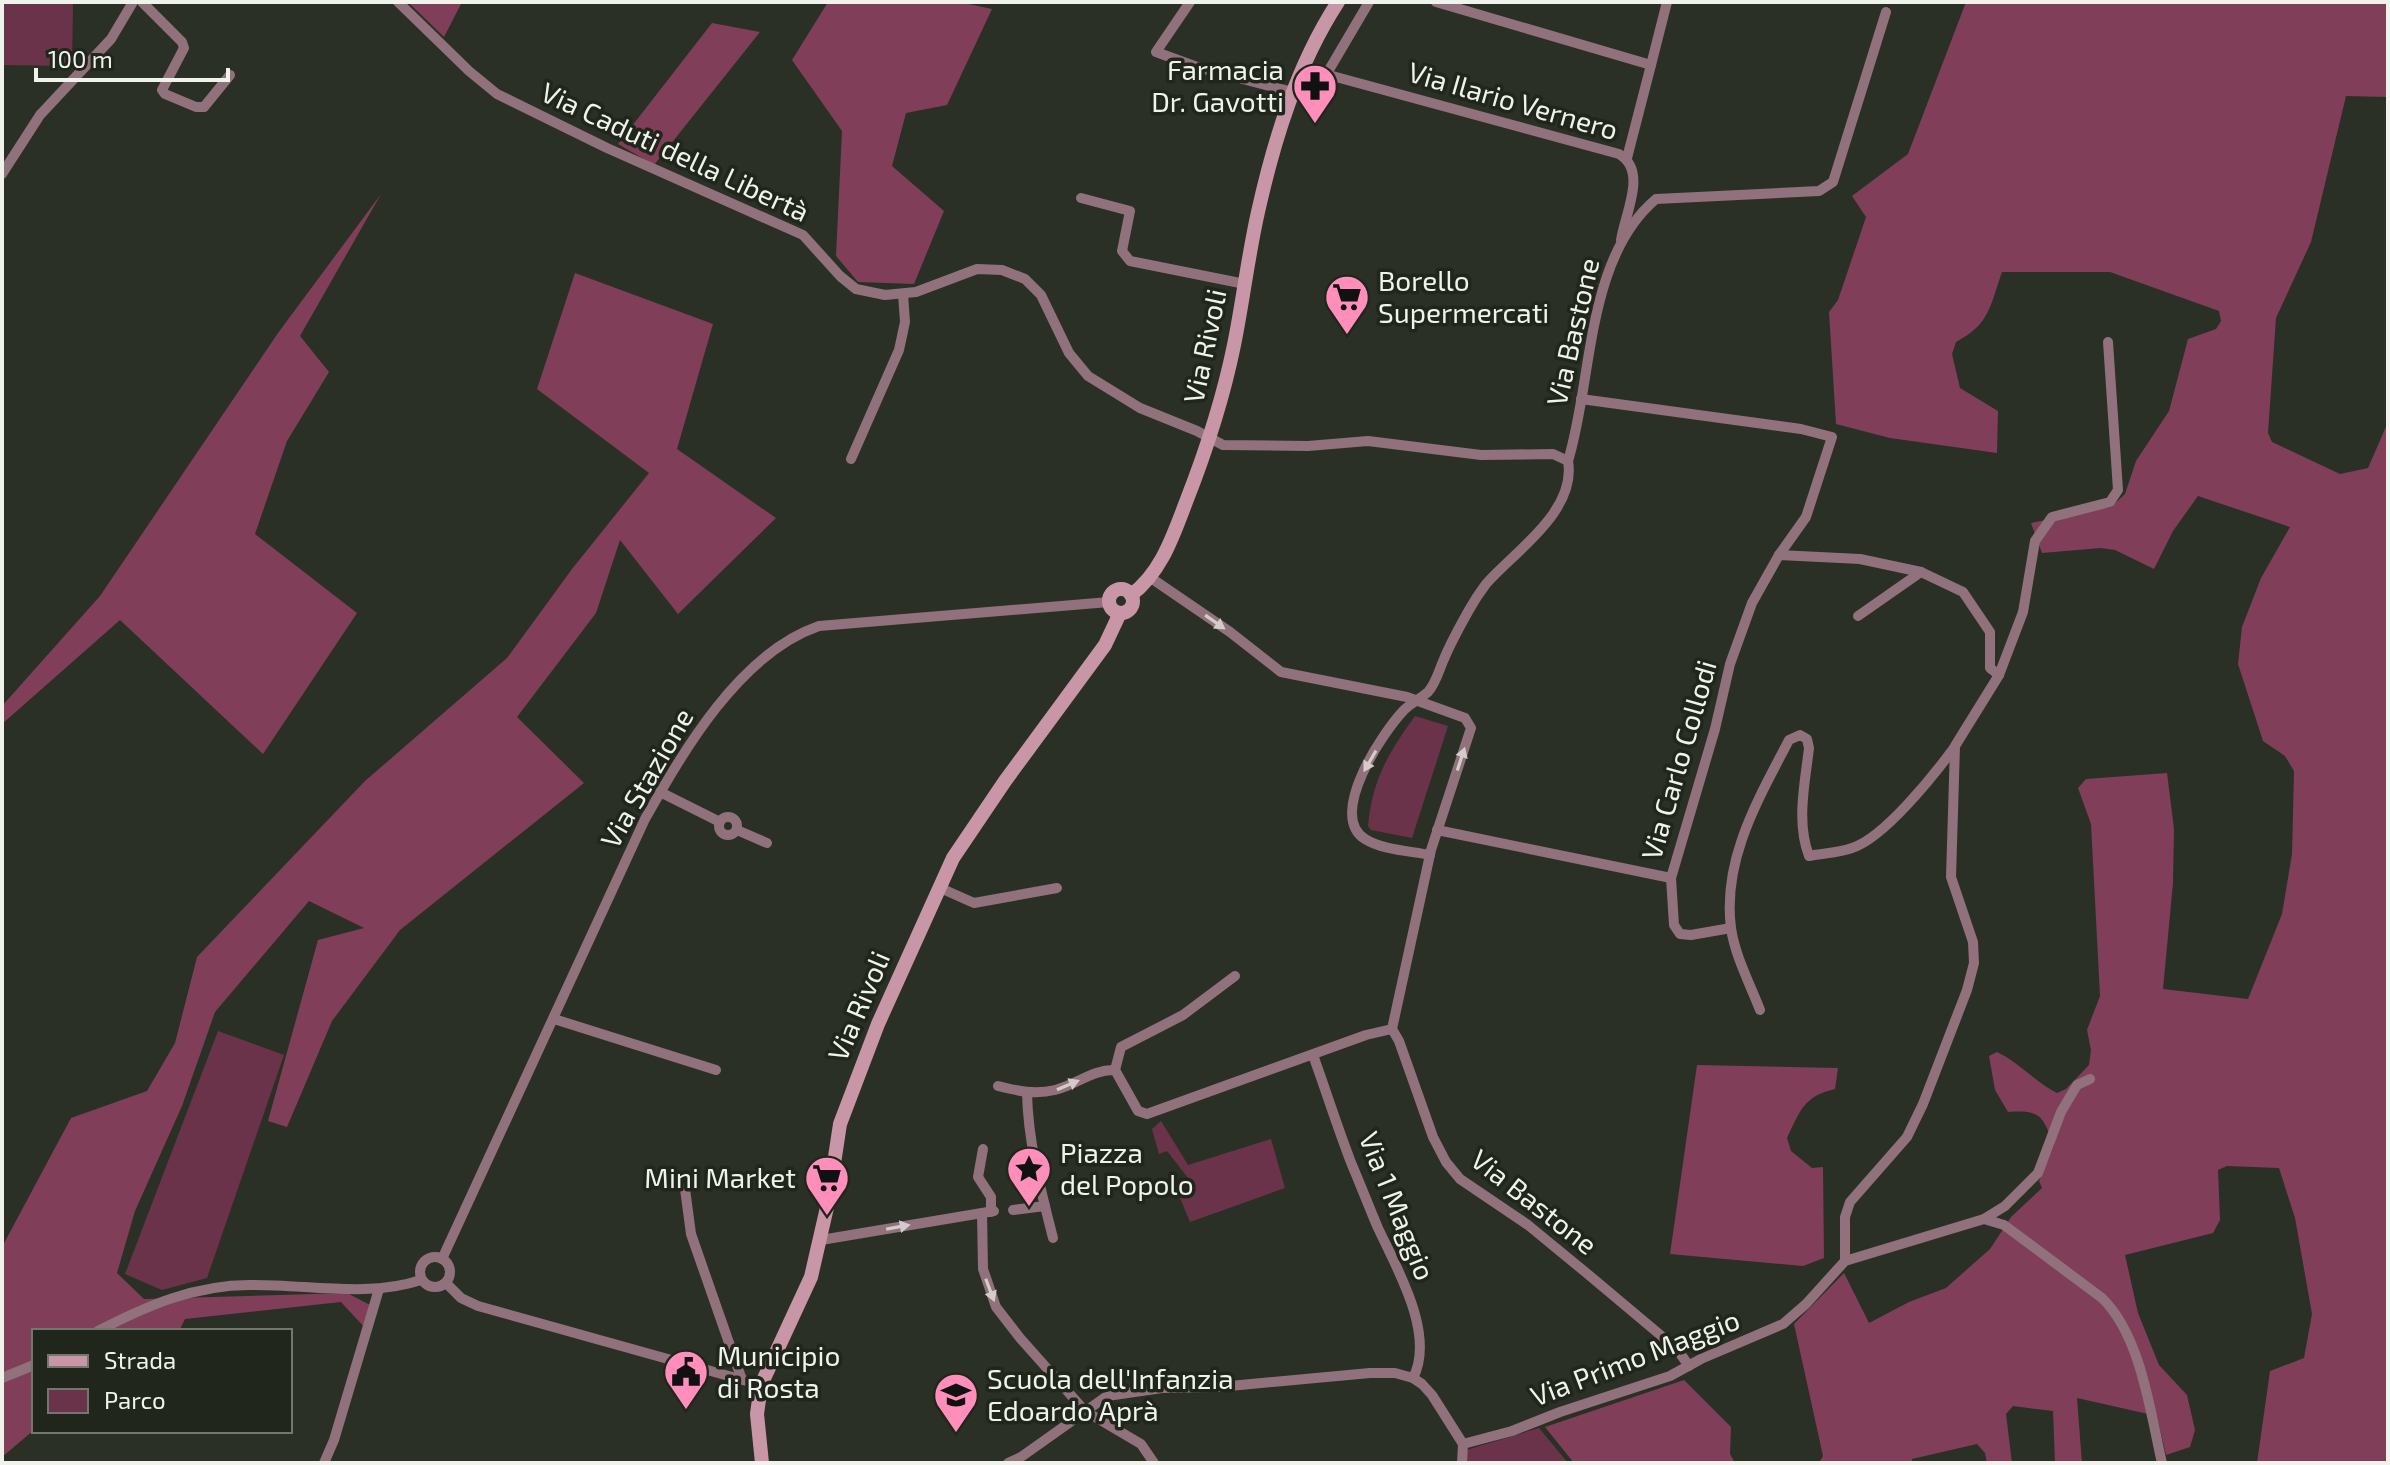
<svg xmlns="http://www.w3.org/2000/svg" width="2390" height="1465" font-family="'Exo 2',sans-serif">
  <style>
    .green { fill: #6b3349 }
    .forest { fill: #803e59 }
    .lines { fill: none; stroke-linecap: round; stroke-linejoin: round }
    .street { stroke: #91717c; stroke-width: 10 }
    .secondary { stroke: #c996a8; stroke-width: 14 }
    .oneway { fill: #d3ccca }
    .labels { text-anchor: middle; stroke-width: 7; stroke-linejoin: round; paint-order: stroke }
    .poi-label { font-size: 28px; fill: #eff3ec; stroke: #20261c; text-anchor: start }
    .street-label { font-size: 28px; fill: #eff3ec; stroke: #20261c }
  </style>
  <rect width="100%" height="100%" fill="#2a3025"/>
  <!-- green -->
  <g class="green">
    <polygon points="2,2 73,2 72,66 2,65"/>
    <path d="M 1415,716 L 1448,726 L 1412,838 L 1371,830 L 1368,826 C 1372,780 1389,752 1415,716 Z"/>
    <polygon points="218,1031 284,1055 207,1278 162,1290 125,1274"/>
    <polygon points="1161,1121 1188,1165 1271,1139 1285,1188 1190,1222 1180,1198 1195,1187 1167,1151 1159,1154 1152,1129"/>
    <polygon points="1539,1428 1568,1463 1462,1463 1463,1451"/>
  </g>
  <!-- forest -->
  <g class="forest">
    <polygon points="408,2 462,2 444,37"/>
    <polygon points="828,2 959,2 992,9 947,105 906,113 892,166 944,211 914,284 858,282 836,256 842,131 792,60"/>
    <path d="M 1966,2 L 2388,2 L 2388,97 L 2346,96 L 2311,242 L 2276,318 L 2268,433 L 2272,442 L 2340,474 L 2368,468 L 2388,422 L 2388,1463 L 2257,1463 L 2270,1371 L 2304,1358 L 2312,1314 L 2295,1218 L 2279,1168 L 2227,1166 L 2218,1170 L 2220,1220 L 2213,1233 L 2125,1255 L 2138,1313 L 2159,1365 L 2187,1395 L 2195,1430 L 2190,1447 L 2166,1455 L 2157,1416 L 2077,1398 L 2082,1463 L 2055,1463 L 2053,1411 L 2013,1406 L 2006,1414 L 2012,1463 L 1987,1463 L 1985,1453 L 1977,1444 L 1912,1459 L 1912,1463 L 1819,1463 L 1823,1456 L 1794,1324 L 1844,1273 L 1869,1323 L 1909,1302 L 1946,1288 L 1990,1249 L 2011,1217 L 2042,1188 L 2039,1181 L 2054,1145 C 2042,1115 2041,1110 2008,1112 L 1995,1090 L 1989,1056 L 1997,1052 C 2020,1063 2035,1082 2057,1093 L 2066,1089 L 2089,1065 L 2091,1050 L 2087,1030 L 2100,996 L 2091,824 L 2078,788 L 2086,779 L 2167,773 L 2174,829 L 2173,883 L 2163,989 L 2248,999 L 2282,914 L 2292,854 L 2294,771 L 2285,756 L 2263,741 L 2238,664 L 2242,627 L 2261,578 L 2290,527 L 2198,496 L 2173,531 L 2154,569 L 2115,550 L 2101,548 L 2042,553 L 2031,523 L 2111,507 L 2125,494 L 2136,461 L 2169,411 L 2188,339 L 2216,329 L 2221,321 L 2219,311 L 2110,272 L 2002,272 C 1990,306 1990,324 1956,342 L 1952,354 L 1960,388 L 1998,411 L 1997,453 L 1890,438 L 1836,424 L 1829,312 L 1838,300 L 1866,217 L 1852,196 L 1908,154 Z"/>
    <polygon points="712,23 760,32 654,165 618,144"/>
    <polygon points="381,194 300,336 329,372 287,441 255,534 357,613 263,754 120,620 2,724 2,706 100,596 278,333"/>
    <polygon points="575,273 713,324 677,449 776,518 678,614 620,540 596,613 517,717 584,783 400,930 332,1021 287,1127 268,1121 318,940 364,928 309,901 215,1012 182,1106 135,1211 117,1273 144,1299 347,1293 372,1306 365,1328 341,1302 185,1319 179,1331 34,1331 34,1430 2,1457 2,1247 71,1118 147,1091 175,1043 197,957 365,781 507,658 572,569 649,473 537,389"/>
    <path d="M 1697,1065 L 1838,1068 L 1835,1089 C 1804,1096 1800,1111 1787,1138 L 1791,1151 L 1812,1168 L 1823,1167 L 1824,1258 L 1803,1266 L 1670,1254 Z"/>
    <polygon points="1684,1380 1731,1427 1730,1454 1735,1463 1574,1463 1545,1427"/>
  </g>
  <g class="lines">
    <!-- street -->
    <g class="street">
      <polyline points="142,2 182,42 184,48 162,90 165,94 196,107 204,107 230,75"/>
      <polyline points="398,2 469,71 497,94 607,148 803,235 840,276 856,289 885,295 916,292 977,269 1002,270 1025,279 1041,295 1069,353 1088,376 1140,408 1197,431 1223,445 1308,446 1368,441 1481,455 1553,454 1568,461"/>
      <polyline points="1190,2 1156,52 1200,68 1293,92"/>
      <polyline points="1436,2 1651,65 1627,158"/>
      <polyline points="1651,65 1667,2"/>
      <path d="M 1303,68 L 1619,154 C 1648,171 1625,213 1621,240"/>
      <polyline points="1326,75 1369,2"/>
      <polyline points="2,174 40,115 111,39 133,2"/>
      <polyline points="1081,198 1130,211 1122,251 1130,261 1245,284"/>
      <polyline points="1581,399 1801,429 1832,437 1806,517 1779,555 1752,603 1730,664 1715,729 1671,878 1674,925 1680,934 1691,935 1731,928"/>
      <polyline points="851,459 899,350 905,322 903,294"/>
      <polyline points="1779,555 1860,559 1921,572 1963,592 1990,632 1990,668 1999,675"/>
      <polyline points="1151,578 1230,632 1281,672 1407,697 1465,718 1471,728 1431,850 1392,1029 1399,1041 1433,1137 1446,1162 1460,1179 1528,1225 1584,1271 1677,1349 1689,1366"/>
      <polyline points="1858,616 1921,572"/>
      <polyline points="660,792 720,822"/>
      <circle cx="728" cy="826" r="9"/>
      <polyline points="737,830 767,843"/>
      <polyline points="1437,830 1671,878"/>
      <path d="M 1430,855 C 1411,851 1382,850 1365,839 C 1327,815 1383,732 1404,710 C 1411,703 1420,699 1428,692 C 1436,683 1439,670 1444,659 C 1451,642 1460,626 1469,610 C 1474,601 1480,592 1486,584 C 1514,552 1577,511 1568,461 C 1593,380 1585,259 1656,199 L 1819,191 L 1833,182 L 1886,12"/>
      <polyline points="938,887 974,903 1057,888"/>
      <path d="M 1760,1010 C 1750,984 1735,956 1731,928 C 1722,859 1759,798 1789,740 L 1800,735 L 1807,739 L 1809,748 C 1805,783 1796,822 1809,856 C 1823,853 1839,853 1852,848 C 1884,838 1934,775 1954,748"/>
      <polyline points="554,1019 716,1070"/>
      <path d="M 1313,1055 C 1326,1091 1338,1129 1352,1165 C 1361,1186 1369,1207 1378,1228 C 1396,1267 1436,1334 1413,1378"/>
      <polyline points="1115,1070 1121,1047 1183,1015 1235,976"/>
      <path d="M 998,1086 C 1018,1091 1035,1095 1055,1090 C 1076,1085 1093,1069 1115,1070 L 1138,1111 L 1147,1114 L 1366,1035 L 1392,1029"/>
      <path d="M 1027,1093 C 1028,1142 1041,1191 1053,1238"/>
      <polyline points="983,1149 978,1177 991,1197 991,1212"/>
      <polyline points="685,1189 691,1234 742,1380"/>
      <polyline points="1013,1210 1045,1206"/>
      <polyline points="982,1213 983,1269 996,1307 1020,1338 1085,1411 1141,1444 1154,1463"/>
      <path d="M 1984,1219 L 2004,1225 L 2102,1298 C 2141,1336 2150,1411 2162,1463"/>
      <polyline points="821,1240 994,1211"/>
      <circle cx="435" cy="1272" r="15"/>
      <path d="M 442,1259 L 645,819 C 684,750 740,653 819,626 L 1109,602"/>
      <polyline points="1845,1261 1845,1217 1850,1202 1907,1137 1923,1104 1967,990 1974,963 1973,942 1951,877 1955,746 1999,675 2023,612 2035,541 2052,517 2110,502 2118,490 2108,342"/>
      <polyline points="446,1283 461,1298 478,1306 761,1385"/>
      <path d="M 98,1331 C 146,1306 194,1285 250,1285 C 306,1284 367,1298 421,1280"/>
      <polyline points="2,1378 34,1365"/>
      <polyline points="1463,1444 1512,1431 1560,1412 1670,1376 1701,1359 1783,1324 1806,1304 1845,1261 1984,1219 2005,1206 2038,1173 2061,1112 2077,1085 2090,1079"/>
      <polyline points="324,1463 334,1440 379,1289"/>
      <polyline points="1008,1463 1021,1457 1107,1396 1162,1388 1219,1387 1370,1373 1395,1373 1413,1378 1422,1384 1432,1395 1463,1444"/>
      <polyline points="1462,1463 1463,1444"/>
    </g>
    <!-- secondary -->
    <g class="secondary">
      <circle cx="1121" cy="601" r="12"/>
      <path d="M 1131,595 C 1161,573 1173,536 1186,502 C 1206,451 1223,399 1234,345 C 1243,301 1248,256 1258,212 C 1274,140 1297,65 1338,2"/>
      <polyline points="762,1463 757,1414 761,1385 811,1277 828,1203 840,1124 878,1024 953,858 1005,781 1105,645 1120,613"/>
    </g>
  </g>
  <!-- one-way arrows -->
  <defs><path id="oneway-solid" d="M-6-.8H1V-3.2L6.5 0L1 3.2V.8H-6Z" transform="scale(2)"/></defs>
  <g class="oneway">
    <use href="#oneway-solid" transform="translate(1215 622) rotate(35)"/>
    <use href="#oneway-solid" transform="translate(1461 759) rotate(-72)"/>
    <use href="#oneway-solid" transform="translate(1370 761) rotate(120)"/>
    <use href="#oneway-solid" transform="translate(1068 1085) rotate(-23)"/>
    <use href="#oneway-solid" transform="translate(898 1227) rotate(-10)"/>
    <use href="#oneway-solid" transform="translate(990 1290) rotate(69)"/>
  </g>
  <!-- icons -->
  <defs>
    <g id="pharmacy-pin" transform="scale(2.3)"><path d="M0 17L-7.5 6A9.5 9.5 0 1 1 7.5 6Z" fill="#ff8eba" stroke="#20261c"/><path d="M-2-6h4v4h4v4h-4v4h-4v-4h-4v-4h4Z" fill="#111"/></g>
    <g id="supermarket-pin" transform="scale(2.3)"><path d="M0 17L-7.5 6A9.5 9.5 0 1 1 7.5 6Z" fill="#ff8eba" stroke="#20261c"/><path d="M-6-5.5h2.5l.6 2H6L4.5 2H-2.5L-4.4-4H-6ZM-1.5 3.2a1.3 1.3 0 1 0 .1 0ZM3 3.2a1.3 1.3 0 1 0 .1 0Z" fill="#111"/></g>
    <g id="sight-pin" transform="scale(2.3)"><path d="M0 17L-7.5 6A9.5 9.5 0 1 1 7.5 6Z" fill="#ff8eba" stroke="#20261c"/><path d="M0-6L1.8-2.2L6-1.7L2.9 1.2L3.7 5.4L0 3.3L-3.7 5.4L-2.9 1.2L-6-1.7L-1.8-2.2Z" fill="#111"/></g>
    <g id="civic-pin" transform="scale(2.3)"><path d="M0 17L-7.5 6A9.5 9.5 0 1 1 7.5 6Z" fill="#ff8eba" stroke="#20261c"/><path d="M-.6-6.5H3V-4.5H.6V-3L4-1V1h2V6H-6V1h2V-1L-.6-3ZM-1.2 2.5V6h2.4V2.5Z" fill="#111"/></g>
    <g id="school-pin" transform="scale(2.3)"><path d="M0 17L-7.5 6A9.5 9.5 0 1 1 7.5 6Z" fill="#ff8eba" stroke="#20261c"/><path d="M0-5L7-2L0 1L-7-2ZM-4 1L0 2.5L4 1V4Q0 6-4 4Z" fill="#111"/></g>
  </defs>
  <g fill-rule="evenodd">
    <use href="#pharmacy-pin" x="1315" y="86"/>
    <use href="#supermarket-pin" x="1347" y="297"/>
    <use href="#sight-pin" x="1029" y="1169"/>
    <use href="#supermarket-pin" x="827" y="1178"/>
    <use href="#civic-pin" x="686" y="1372"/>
    <use href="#school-pin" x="956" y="1395"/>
  </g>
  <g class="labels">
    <!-- poi labels -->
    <g class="poi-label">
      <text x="1284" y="80" text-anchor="end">Farmacia<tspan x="1284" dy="32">Dr. Gavotti</tspan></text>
      <text x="1378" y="291">Borello<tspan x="1378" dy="32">Supermercati</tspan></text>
      <text x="1060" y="1163">Piazza<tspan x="1060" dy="32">del Popolo</tspan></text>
      <text x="796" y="1188" text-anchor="end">Mini Market</text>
      <text x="717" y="1366">Municipio<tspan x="717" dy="32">di Rosta</tspan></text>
      <text x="987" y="1389">Scuola dell'Infanzia<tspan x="987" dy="32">Edoardo Aprà</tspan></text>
    </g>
    <!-- street labels -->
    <g class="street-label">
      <text transform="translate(1513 101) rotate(16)" y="10">Via Ilario Vernero</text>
      <text transform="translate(675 152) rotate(25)" y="10">Via Caduti della Libertà</text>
      <text transform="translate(1573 332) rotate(-77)" y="10">Via Bastone</text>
      <text transform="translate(1205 346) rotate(-78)" y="10">Via Rivoli</text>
      <text transform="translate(1679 760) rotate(-74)" y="10">Via Carlo Collodi</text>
      <text transform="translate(647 778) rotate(-60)" y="10">Via Stazione</text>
      <text transform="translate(859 1006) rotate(-67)" y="10">Via Rivoli</text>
      <text transform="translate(1534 1202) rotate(38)" y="10">Via Bastone</text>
      <text transform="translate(1397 1206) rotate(68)" y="10">Via 1 Maggio</text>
      <text transform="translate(1635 1358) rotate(-21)" y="10">Via Primo Maggio</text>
    </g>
  </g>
  <!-- border -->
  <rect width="2390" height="1465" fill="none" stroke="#eff3ec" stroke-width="8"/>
  <!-- legend -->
  <rect x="32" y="1329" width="260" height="104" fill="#20261c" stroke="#73786f" stroke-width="2"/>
  <rect x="48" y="1355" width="40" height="12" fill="#c996a8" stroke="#73786f" stroke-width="2"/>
  <text x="104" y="1369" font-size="24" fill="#eff3ec">Strada</text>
  <rect x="48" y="1389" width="40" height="24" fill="#6b3349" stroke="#73786f" stroke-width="2"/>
  <text x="104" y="1409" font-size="24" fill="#eff3ec">Parco</text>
  <!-- scale -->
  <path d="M36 68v12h192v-12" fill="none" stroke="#eff3ec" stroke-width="4"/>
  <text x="48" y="68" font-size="24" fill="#eff3ec" stroke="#20261c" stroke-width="6" paint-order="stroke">100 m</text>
</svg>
